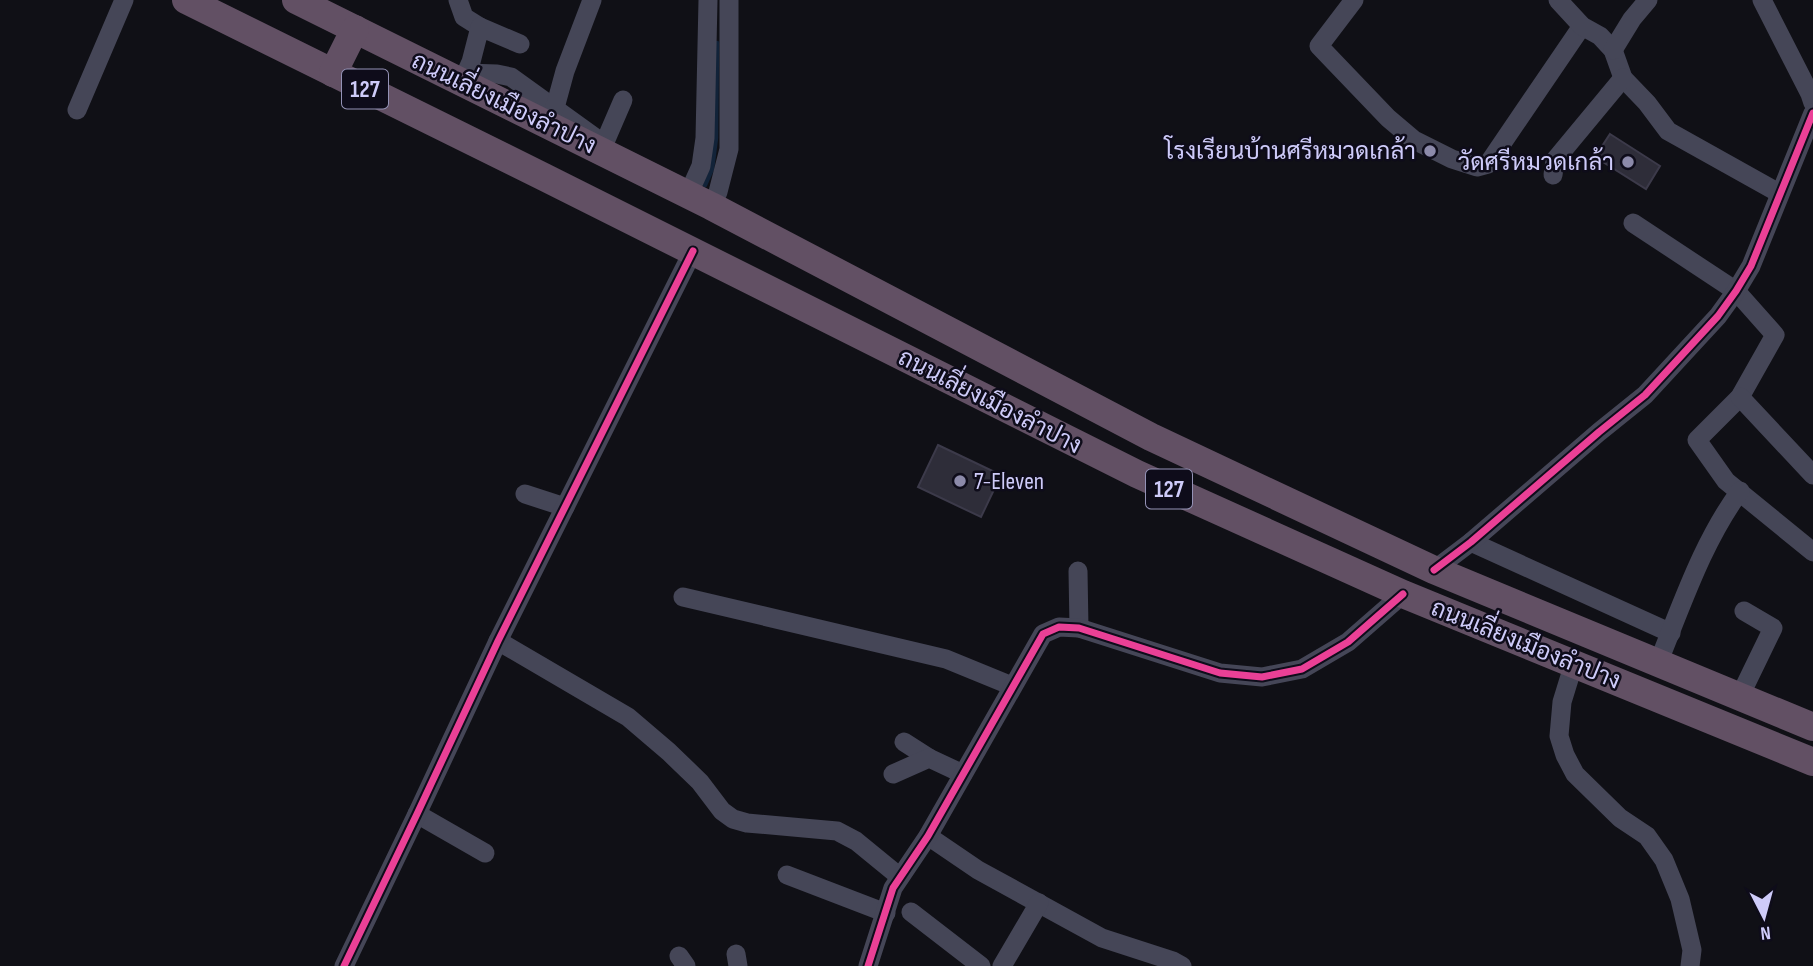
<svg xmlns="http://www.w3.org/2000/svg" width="1813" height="966" font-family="'Sofia Sans Condensed',Sarabun,sans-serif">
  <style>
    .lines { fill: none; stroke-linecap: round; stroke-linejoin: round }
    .stream { stroke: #122339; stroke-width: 4.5 }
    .building { fill: #2e2d39; stroke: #3c3a4a; stroke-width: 2 }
    .minor { stroke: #454657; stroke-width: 19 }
    .highway { stroke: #625064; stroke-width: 28 }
    .cycleway-casing { stroke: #0e0c1a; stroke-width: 11 }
    .cycleway { stroke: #ea4096; stroke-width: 7 }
    .poi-dot { fill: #8c8aaa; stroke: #0e0c1a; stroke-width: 2.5 }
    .labels { text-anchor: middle; stroke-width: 5; stroke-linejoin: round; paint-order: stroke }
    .shield { fill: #0e0c1a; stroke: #9492b6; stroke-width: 2 }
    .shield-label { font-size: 23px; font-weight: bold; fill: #cecbf9 }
    .street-label { font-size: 24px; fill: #cecbf9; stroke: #0e0c1a }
    .poi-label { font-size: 24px; fill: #cecbf9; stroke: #0e0c1a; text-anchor: end }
  </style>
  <rect width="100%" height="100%" fill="#101016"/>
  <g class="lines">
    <!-- stream -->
    <polyline class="stream" points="705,185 712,169 716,138 717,43"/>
  </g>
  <!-- building -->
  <g class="building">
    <polygon points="1610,134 1660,166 1646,189 1595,157"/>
    <polygon points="938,445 1001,475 981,517 918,487"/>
  </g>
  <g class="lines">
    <!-- minor -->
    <g class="minor">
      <polyline points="458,0 464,17 480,27"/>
      <polyline points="1354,0 1319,46 1388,118 1414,140 1452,159 1477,167 1488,164 1582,26"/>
      <polyline points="1558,0 1582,26 1600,36 1613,50 1623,78 1647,103 1668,131 1779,193"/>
      <polyline points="1762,0 1810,94 1813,103"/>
      <polyline points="1613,50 1632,19 1648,0"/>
      <polyline points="466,73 497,74 511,77 597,139"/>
      <polyline points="462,82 471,62 480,27 520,44"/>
      <polyline points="77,110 124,0"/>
      <polyline points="550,117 556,104 565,71 592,0"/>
      <polyline points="601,151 623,100"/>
      <polyline points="1553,175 1555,160 1623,78"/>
      <polyline points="688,195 701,166 705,138 708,0"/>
      <polyline points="711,206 718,192 729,149 729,0"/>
      <polyline points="1633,223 1736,291 1775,335 1740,397 1697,440 1726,481 1813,552"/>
      <polyline points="1740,397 1813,475"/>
      <polyline points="525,494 565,507"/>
      <polyline points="1471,542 1671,633"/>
      <polyline points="1434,570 1471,542 1599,432 1645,395 1718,316 1736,291 1751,266 1813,113"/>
      <polyline points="1078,571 1079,628"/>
      <polyline points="683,597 946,659 1012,686"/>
      <polyline points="498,641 628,717 669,752 700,782 722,811 733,819 747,823 837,831 856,841 900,877"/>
      <polyline points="1574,663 1562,702 1559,736 1565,755 1575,774 1620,818 1647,836 1664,860 1680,899 1692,950 1690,966"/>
      <path d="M 1658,663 C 1682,605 1702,543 1740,491"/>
      <polyline points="1740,696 1773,628 1744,611"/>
      <polyline points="904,742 929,758"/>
      <polyline points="893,774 929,758 963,774"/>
      <polyline points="417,814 485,853"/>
      <polyline points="928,836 978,870 1102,938 1173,961 1182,966"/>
      <polyline points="787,875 886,913"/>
      <polyline points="911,912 981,966"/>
      <polyline points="736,954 738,966"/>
      <polyline points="679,956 686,966"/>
      <polyline points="344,966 417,814 498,641 693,251"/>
      <polyline points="868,966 893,888 928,836 1043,634 1059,627 1079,628 1220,673 1262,677 1302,669 1348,642 1403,594"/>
      <polyline points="1002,966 1039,903"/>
    </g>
    <!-- highway -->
    <g class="highway">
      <polyline points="186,0 544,177 1137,474 1403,594 1813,762"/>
      <polyline points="296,0 711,206 1151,437 1434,570 1813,727"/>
      <polyline points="333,73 355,29"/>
    </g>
    <!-- cycleway casing -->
    <g class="cycleway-casing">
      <g id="cycleway">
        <polyline points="1434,570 1471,542 1599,432 1645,395 1718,316 1736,291 1751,266 1813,113"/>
        <polyline points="344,966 417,814 498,641 693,251"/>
        <polyline points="868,966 893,888 928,836 1043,634 1059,627 1079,628 1220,673 1262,677 1302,669 1348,642 1403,594"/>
      </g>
    </g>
    <!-- cycleway -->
    <use href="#cycleway" class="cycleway"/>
  </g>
  <!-- markers -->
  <g class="poi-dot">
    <circle cx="1430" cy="151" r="7"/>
    <circle cx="1628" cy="162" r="7"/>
    <circle cx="960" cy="481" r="7"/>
  </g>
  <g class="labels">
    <!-- shield labels -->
    <g class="shield">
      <rect x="342" y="69.5" width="46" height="39" rx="5"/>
      <rect x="1146" y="469.5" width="46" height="39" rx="5"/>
    </g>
    <g class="shield-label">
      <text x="365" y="97">127</text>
      <text x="1169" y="497">127</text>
    </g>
    <!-- street labels -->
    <g class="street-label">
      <text transform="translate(504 103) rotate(26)" y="8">ถนนเลี่ยงเมืองลำปาง</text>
      <text transform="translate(990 401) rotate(27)" y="8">ถนนเลี่ยงเมืองลำปาง</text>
      <text transform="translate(1526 644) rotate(22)" y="8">ถนนเลี่ยงเมืองลำปาง</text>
    </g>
    <!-- poi labels -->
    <g class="poi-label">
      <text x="1416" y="159">โรงเรียนบ้านศรีหมวดเกล้า</text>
      <text x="1614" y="170">วัดศรีหมวดเกล้า</text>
      <text x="974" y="489" text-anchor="start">7-Eleven</text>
    </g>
  </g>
  <!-- north arrow -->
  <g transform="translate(1764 917) rotate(174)" stroke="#0e0c1a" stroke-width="5" paint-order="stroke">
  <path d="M0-5L12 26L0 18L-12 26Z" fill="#cecbf9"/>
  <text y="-10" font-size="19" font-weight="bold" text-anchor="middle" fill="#cecbf9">N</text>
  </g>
</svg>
